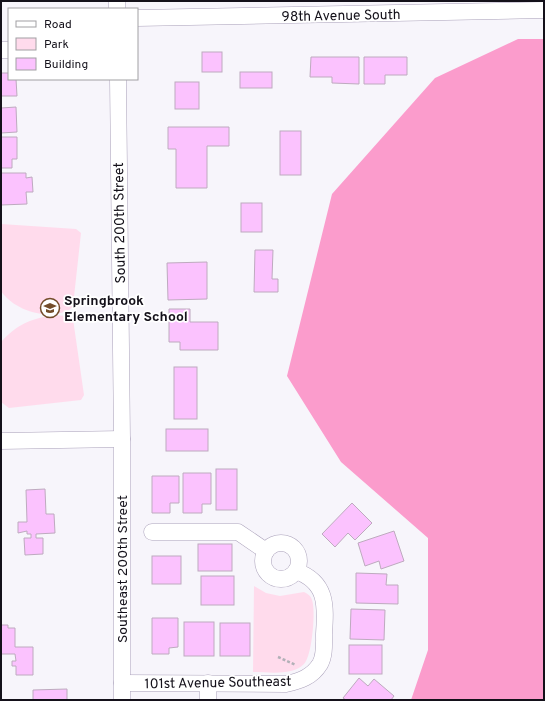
<svg xmlns="http://www.w3.org/2000/svg" width="545" height="701" font-family="Overpass,sans-serif">
  <style>
    .green { fill: #ffdbec }
    .forest { fill: #fb9ccc }
    .building { fill: #fbc2fe; stroke: #beaabf }
    .lines { fill: none; stroke-linecap: round; stroke-linejoin: round }
    .minor-casing { stroke: #aaa1ba; stroke-width: 17 }
    .path { stroke: #b2b0b7; stroke-width: 2.5; stroke-dasharray: 3 2; stroke-linecap: butt }
    .minor { stroke: #fff; stroke-width: 16 }
    .labels { text-anchor: middle; stroke-width: 3.5; stroke-linejoin: round; paint-order: stroke }
    .street-label { font-size: 14px; fill: #14111a; stroke: #fff }
    .poi-label { font-size: 14px; font-weight: bold; fill: #14111a; stroke: #fff; text-anchor: start }
  </style>
  <rect width="100%" height="100%" fill="#f7f5fb"/>
  <!-- green -->
  <g class="green">
    <path d="M 1,224 L 76,229 L 81,233 L 73,306 L 68,311 L 53,315 L 66,316 L 73,319 L 84,395 L 81,400 L 9,408 L 1,402 L 2,341 C 19,323 28,321 51,315 C 32,314 12,307 1,291 Z"/>
    <path d="M 254,586 L 266,593 L 280,596 L 304,592 C 308,594 311,596 312,600 C 316,610 312,657 304,664 C 292,676 269,672 253,672 Z"/>
  </g>
  <!-- forest -->
  <polygon class="forest" points="518,39 544,39 544,700 411,700 428,650 428,538 341,462 287,376 332,194 435,78"/>
  <!-- building -->
  <g class="building">
    <rect x="202" y="52" width="20" height="20"/>
    <polygon points="311,57 359,57 359,84 332,83 332,77 310,77"/>
    <polygon points="364,57 407,57 407,75 385,75 385,84 364,84"/>
    <rect x="240" y="72" width="32" height="16"/>
    <polygon points="1,73 9,73 9,79 16,79 17,96 1,96"/>
    <rect x="175" y="82" width="24" height="27"/>
    <polygon points="16,107 17,132 1,133 1,108"/>
    <polygon points="168,127 229,127 229,146 207,146 207,188 176,188 176,149 168,149"/>
    <rect x="280" y="131" width="21" height="44"/>
    <polygon points="1,137 17,137 17,159 12,159 12,168 1,168"/>
    <polygon points="1,173 26,173 26,178 32,177 33,192 26,192 27,204 1,205"/>
    <rect x="241" y="203" width="21" height="29"/>
    <polygon points="255,250 273,250 272,279 278,279 278,292 254,292"/>
    <polygon points="207,262 207,299 168,300 167,263"/>
    <polygon points="169,309 190,309 190,322 218,322 218,350 180,350 180,342 169,342"/>
    <rect x="174" y="367" width="23" height="52"/>
    <rect x="166" y="429" width="42" height="22"/>
    <rect x="216" y="469" width="21" height="41"/>
    <polygon points="183,473 211,473 211,504 202,504 202,513 183,513"/>
    <polygon points="152,476 179,476 179,503 170,503 170,513 152,513"/>
    <polygon points="45,489 46,514 54,514 55,533 36,534 36,538 43,538 43,554 25,555 24,538 31,538 31,534 27,534 27,531 18,533 18,522 27,522 26,490"/>
    <polygon points="352,503 372,523 355,540 348,533 335,547 322,534"/>
    <polygon points="394,531 404,561 381,569 379,561 365,566 358,543"/>
    <rect x="198" y="544" width="34" height="27"/>
    <rect x="152" y="556" width="29" height="28"/>
    <polygon points="356,573 387,574 386,585 398,585 398,604 356,603"/>
    <rect x="201" y="576" width="33" height="29"/>
    <polygon points="351,609 385,610 384,640 350,639"/>
    <polygon points="152,618 178,618 178,647 169,648 169,654 152,654"/>
    <rect x="184" y="622" width="30" height="34"/>
    <rect x="220" y="623" width="30" height="33"/>
    <polygon points="1,625 8,625 8,628 15,628 15,647 33,647 33,675 16,675 16,666 12,666 12,661 16,661 15,654 1,654"/>
    <rect x="349" y="645" width="33" height="29"/>
    <polygon points="359,678 368,686 374,679 394,696 391,700 346,700 343,698"/>
    <polygon points="67,689 67,700 33,700 33,690"/>
  </g>
  <g class="lines">
    <!-- minor casing -->
    <g class="minor-casing">
      <g id="minor">
        <polyline points="117,1 117,9"/>
        <polyline points="137,18 544,10"/>
        <polyline points="1,50 9,50"/>
        <polyline points="118,79 122,439 122,700"/>
        <polyline points="1,441 122,439"/>
        <polyline points="152,532 238,532 266,551"/>
        <circle cx="281" cy="561" r="18"/>
        <path d="M 122,683 L 286,684 C 300,681 312,677 320,664 C 325,655 324,644 324,634 C 326,605 327,582 296,571"/>
        <polyline points="208,683 208,700"/>
      </g>
    </g>
    <!-- path -->
    <polyline class="path" points="278,657 296,665"/>
    <!-- minor -->
    <use href="#minor" class="minor"/>
  </g>
  <!-- icons -->
  <defs>
    <g id="school-ring" transform="scale(1)"><circle r="9.5" fill="#fff" stroke="#734c2a" stroke-width="1.5"/><path d="M0-5L7-2L0 1L-7-2ZM-4 1L0 2.5L4 1V4Q0 6-4 4Z" fill="#734c2a"/></g>
  </defs>
  <g fill-rule="evenodd">
    <use href="#school-ring" x="50" y="308"/>
  </g>
  <g class="labels">
    <!-- street labels -->
    <g class="street-label">
      <text transform="translate(341 15) rotate(-1)" y="5">98th Avenue South</text>
      <text transform="translate(119 223) rotate(-91)" y="5">South 200th Street</text>
      <text transform="translate(122 569) rotate(-90)" y="5">Southeast 200th Street</text>
      <text transform="translate(218 682) rotate(-1)" y="5">101st Avenue Southeast</text>
    </g>
    <!-- poi labels -->
    <g class="poi-label">
      <text x="64" y="305">Springbrook<tspan x="64" dy="16">Elementary School</tspan></text>
    </g>
  </g>
  <!-- border -->
  <rect width="545" height="701" fill="none" stroke="#14111a" stroke-width="4"/>
  <!-- legend -->
  <rect x="8" y="8" width="130" height="72" fill="#ffffff" stroke="#a1a0a3"/>
  <rect x="16" y="21" width="20" height="6" fill="#ffffff" stroke="#a1a0a3"/>
  <text x="44" y="28" font-size="12" fill="#14111a">Road</text>
  <rect x="16" y="38" width="20" height="12" fill="#ffdbec" stroke="#a1a0a3"/>
  <text x="44" y="48" font-size="12" fill="#14111a">Park</text>
  <rect x="16" y="58" width="20" height="12" fill="#fbc2fe" stroke="#a1a0a3"/>
  <text x="44" y="68" font-size="12" fill="#14111a">Building</text>
</svg>
